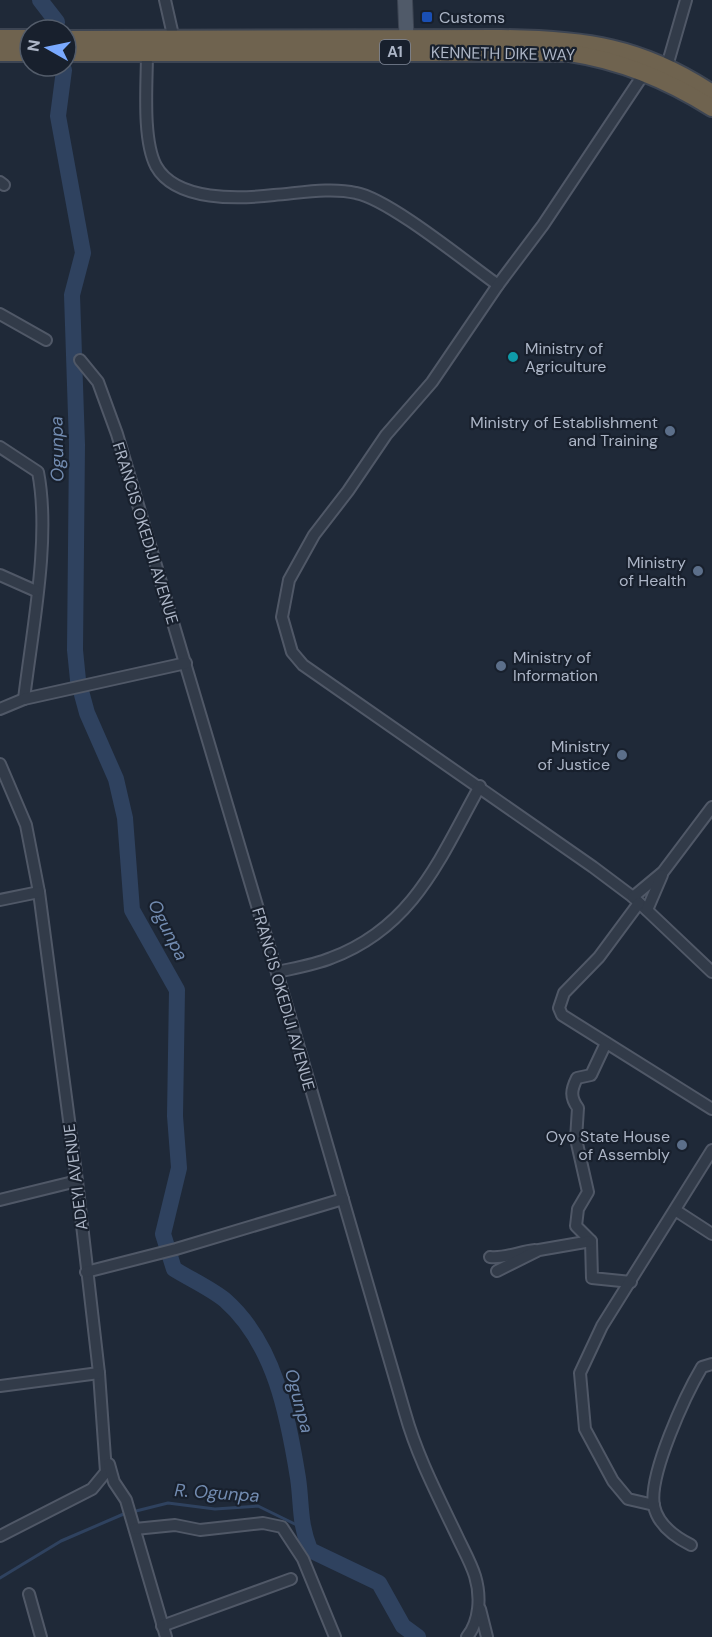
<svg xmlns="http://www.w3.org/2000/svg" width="712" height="1637" font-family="'DM Sans',sans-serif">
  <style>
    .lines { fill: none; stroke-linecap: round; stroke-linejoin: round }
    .stream { stroke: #2f425f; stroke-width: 3 }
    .river { stroke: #2f425f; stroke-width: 16 }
    .minor-casing { stroke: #505867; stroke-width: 14 }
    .major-casing { stroke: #3c4452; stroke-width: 16 }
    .highway-casing { stroke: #3d4553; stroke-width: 20 }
    .minor { stroke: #323b49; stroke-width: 10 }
    .major { stroke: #505a69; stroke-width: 14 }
    .highway { stroke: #6f634f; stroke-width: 16 }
    .transit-dot { fill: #1a4fb4; stroke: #18202d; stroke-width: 2 }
    .culture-dot { fill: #0f9aa8; stroke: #18202d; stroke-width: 2 }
    .service-dot { fill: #5c6f8a; stroke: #18202d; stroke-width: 2 }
    .labels { text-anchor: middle; stroke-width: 4.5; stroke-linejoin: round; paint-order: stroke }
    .shield { fill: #18202d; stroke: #808898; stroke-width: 1.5 }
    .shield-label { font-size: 15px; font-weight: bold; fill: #acb5c6 }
    .poi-label { font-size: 16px; fill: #acb5c6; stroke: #18202d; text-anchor: end }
    .street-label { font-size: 16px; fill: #acb5c6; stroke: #18202d }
    .water-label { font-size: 18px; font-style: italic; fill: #728bb0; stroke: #18202d }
  </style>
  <rect width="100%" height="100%" fill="#1f2938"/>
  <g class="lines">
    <!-- stream -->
    <g class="stream">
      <polyline points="132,1512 168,1503 215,1509 258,1506 301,1527"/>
      <polyline points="0,1578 61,1541 126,1513"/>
    </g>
    <!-- river -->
    <g class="river">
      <polyline points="40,0 57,22"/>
      <path d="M 64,70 L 58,116 L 83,253 L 72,295 L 77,445 L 75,650 L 78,680 L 87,713 L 116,779 L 125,818 L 132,910 L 177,990 L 175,1116 L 179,1168 L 163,1234 L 174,1269 C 190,1279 210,1288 225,1300 C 275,1344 288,1416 298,1478 C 302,1506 299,1522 310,1550 L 379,1583 L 403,1626 L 418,1637"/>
    </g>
    <!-- minor casing -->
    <g class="minor-casing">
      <g id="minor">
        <polyline points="165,0 175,44"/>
        <path d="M 147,53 C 147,83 142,139 156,166 C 176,202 240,199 274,195 C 300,193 331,187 356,193 C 389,199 467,263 498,285"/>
        <polyline points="667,66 686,0"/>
        <polyline points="645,72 543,225 498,285 432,382 386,435 348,491 314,535 289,580 282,617 292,652 303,665 593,867 633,897 712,972"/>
        <polyline points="0,182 4,185"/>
        <polyline points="0,314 46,340"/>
        <path d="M 80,360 L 98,382 L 117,434 C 215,760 311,1086 405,1413 C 417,1456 438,1496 457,1536 C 463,1549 471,1563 475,1576 C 481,1596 480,1621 467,1637"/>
        <path d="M 0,447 L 38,472 C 51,538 32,631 24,699"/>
        <polyline points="0,575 36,591"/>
        <polyline points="0,709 24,699 186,663"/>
        <polyline points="0,764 26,825 39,892 77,1181 99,1373 106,1472 92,1489 0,1536"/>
        <polyline points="633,897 663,872 712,807"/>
        <polyline points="0,900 39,892"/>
        <polyline points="639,903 599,957 564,993 559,1008 562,1015 712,1109"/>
        <polyline points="647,910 662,875"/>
        <path d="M 277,972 C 295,968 314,965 331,958 C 414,927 440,858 480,786"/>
        <path d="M 606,1043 L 591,1075 L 577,1078 C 571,1090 570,1097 578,1108 L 576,1139 L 588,1192 L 578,1209 L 576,1226 L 591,1241 L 592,1278 L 631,1282"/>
        <polyline points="0,1200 77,1181"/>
        <polyline points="675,1210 712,1234"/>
        <path d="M 490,1257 C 505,1259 521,1251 535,1250"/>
        <polyline points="497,1271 539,1250 591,1241"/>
        <polyline points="86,1272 176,1249 343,1199"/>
        <polyline points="0,1386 99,1373"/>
        <polyline points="109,1464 114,1482 126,1500 166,1637"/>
        <polyline points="654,1505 628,1499 613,1481 585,1429 580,1373 602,1326 712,1150"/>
        <polyline points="135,1529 175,1525 200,1530 263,1523 282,1527 303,1559 335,1637"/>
        <path d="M 691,1545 C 675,1537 658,1525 654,1506 C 648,1475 686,1394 702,1367 L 712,1364"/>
        <polyline points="29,1594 41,1637"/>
        <polyline points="480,1609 487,1637"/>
        <polyline points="162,1626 291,1579"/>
      </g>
    </g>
    <!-- major casing -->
    <g class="major-casing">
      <polyline id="major" points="405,0 407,49"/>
    </g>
    <!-- highway casing -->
    <g class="highway-casing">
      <g id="highway">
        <polyline points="0,38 30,38"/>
        <path d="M 66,39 L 501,38 C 585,39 641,46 712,93"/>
        <polyline points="0,53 30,53"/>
        <path d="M 66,53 L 570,53 C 622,61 668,80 712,108"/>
      </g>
    </g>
    <!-- minor -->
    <use href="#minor" class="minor"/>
    <!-- major -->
    <use href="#major" class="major"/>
    <!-- highway -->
    <use href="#highway" class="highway"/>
  </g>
  <!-- markers -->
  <rect class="transit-dot" x="421" y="11" width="12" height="12" rx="3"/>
  <circle class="culture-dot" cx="513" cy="357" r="6"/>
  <g class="service-dot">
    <circle cx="670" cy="431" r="6"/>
    <circle cx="698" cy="571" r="6"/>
    <circle cx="501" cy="666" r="6"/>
    <circle cx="622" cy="755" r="6"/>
    <circle cx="682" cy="1145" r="6"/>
  </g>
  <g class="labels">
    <!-- shield labels -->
    <rect class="shield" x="380" y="40" width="30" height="24" rx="4.5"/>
    <g class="shield-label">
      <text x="395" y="57">A1</text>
    </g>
    <!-- poi labels -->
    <g class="poi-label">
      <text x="439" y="23" text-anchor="start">Customs</text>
      <text x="525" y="354" text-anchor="start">Ministry of<tspan x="525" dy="18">Agriculture</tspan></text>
      <text x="658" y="428">Ministry of Establishment<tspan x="658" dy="18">and Training</tspan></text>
      <text x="686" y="568">Ministry<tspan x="686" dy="18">of Health</tspan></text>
      <text x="513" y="663" text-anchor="start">Ministry of<tspan x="513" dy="18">Information</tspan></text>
      <text x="610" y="752">Ministry<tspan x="610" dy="18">of Justice</tspan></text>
      <text x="670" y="1142">Oyo State House<tspan x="670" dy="18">of Assembly</tspan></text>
    </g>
    <!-- street labels -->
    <g class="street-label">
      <text transform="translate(503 53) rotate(1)" y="6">KENNETH DIKE WAY</text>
      <text transform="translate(146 533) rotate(73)" y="6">FRANCIS OKEDIJI AVENUE</text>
      <text transform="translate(284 999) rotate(74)" y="6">FRANCIS OKEDIJI AVENUE</text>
      <text transform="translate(75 1177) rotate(-97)" y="6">ADEYI AVENUE</text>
    </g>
    <!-- water labels -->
    <g class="water-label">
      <text transform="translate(57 449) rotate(-91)" y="6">Ogunpa</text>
      <text transform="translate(168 930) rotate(63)" y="6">Ogunpa</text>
      <text transform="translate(299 1401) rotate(75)" y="6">Ogunpa</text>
      <text transform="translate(217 1493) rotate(4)" y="6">R. Ogunpa</text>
    </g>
  </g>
  <!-- north arrow -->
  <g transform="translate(48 48) rotate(279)"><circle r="28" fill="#18202d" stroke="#535c6a" stroke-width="1.5"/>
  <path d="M0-4.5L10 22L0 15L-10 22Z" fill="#79a9fe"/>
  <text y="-9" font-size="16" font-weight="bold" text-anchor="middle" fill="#acb5c6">N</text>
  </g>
</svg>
